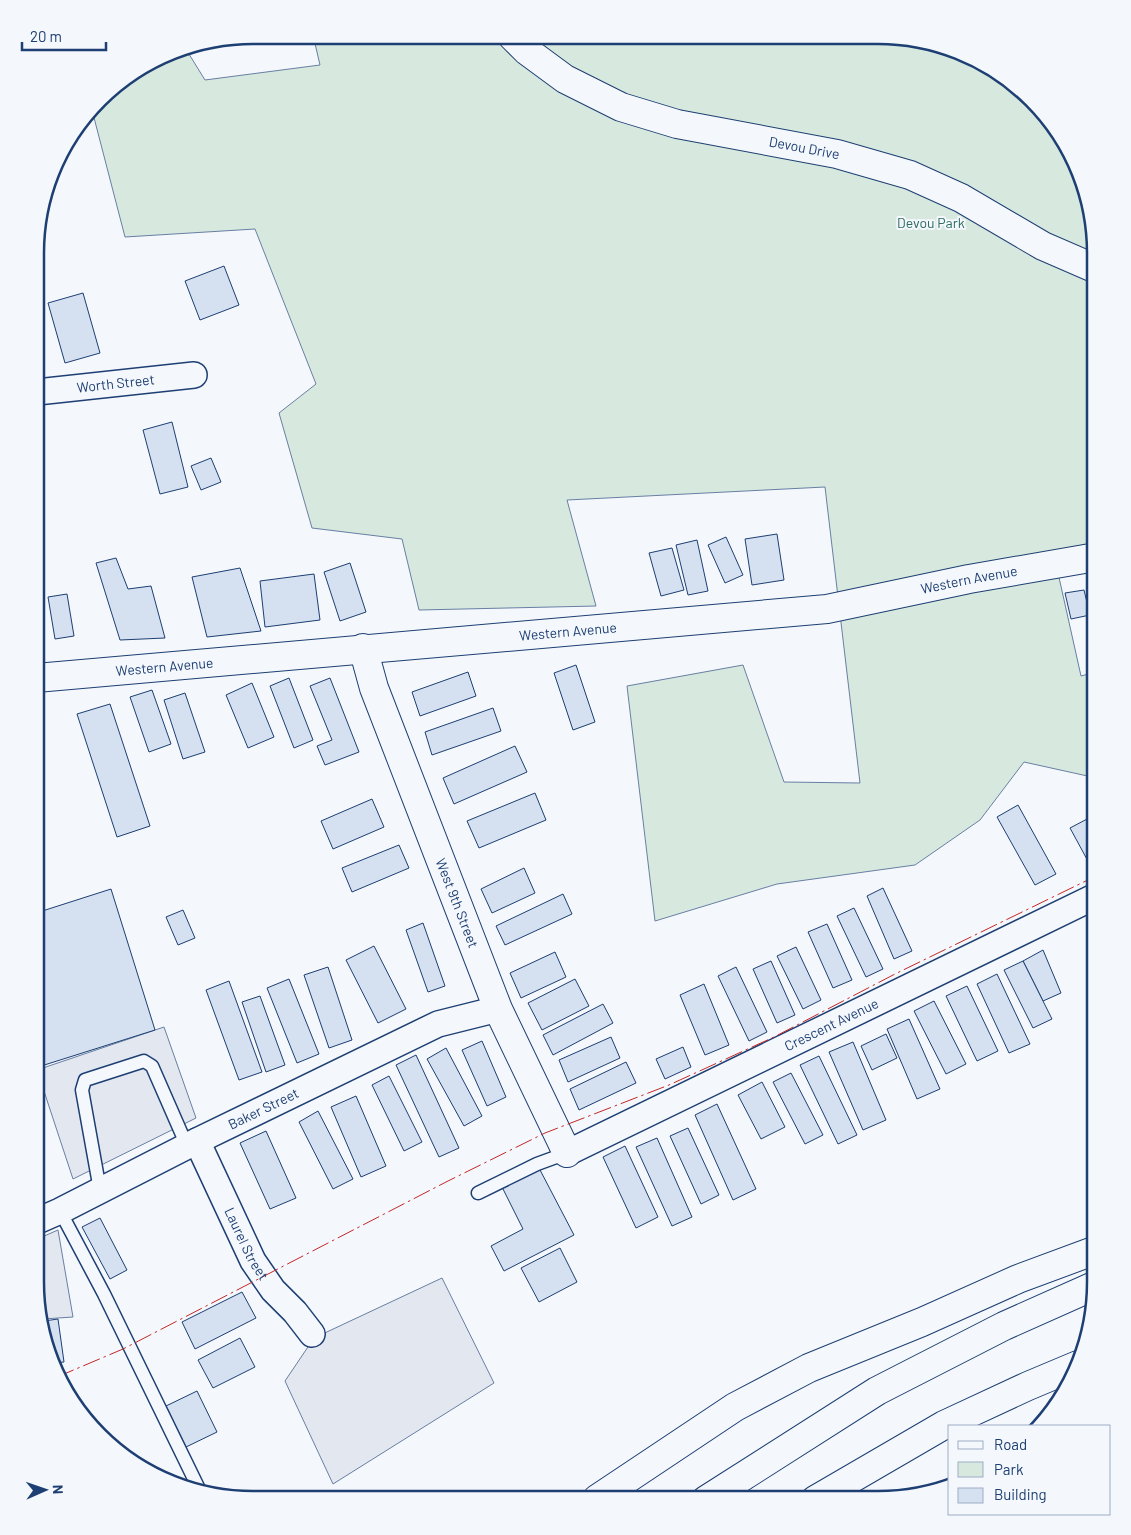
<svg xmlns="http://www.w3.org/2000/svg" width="1131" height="1535" font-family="Barlow,sans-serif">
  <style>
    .green { fill: #d7e8df; stroke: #687fa3 }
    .parking { fill: #e3e8f0; stroke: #687fa3 }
    .building { fill: #d5e0f0; stroke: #1d3f73 }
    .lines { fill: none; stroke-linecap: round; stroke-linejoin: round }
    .lane-casing { stroke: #1d3f73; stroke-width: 15 }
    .street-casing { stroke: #1d3f73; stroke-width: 28 }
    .secondary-casing { stroke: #1d3f73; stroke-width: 30 }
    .highway-casing { stroke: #1d3f73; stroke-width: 30 }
    .lane { stroke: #f4f7fb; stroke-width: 12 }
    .street { stroke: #f4f7fb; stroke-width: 25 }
    .secondary { stroke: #f4f7fb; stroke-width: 28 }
    .highway { stroke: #f4f7fb; stroke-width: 28 }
    .power { stroke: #c62828; stroke-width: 1; stroke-dasharray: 18 4 2.5 4; stroke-linecap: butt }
    .labels { text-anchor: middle; stroke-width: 4; stroke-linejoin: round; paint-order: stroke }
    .street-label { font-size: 14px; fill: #1d3f73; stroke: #f4f7fb }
    .park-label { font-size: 14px; fill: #2c6c60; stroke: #f4f7fb }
    .rim { fill: none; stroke: #1d3f73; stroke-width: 2.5 }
  </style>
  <rect width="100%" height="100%" fill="#f4f7fb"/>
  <!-- green -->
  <polygon class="green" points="313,35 907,37 1000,72 1042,109 1073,156 1096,252 1096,557 1056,564 1081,676 1096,672 1096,774 1092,777 1024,762 980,820 915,865 777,884 655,921 627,686 743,665 784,782 860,783 825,487 567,500 596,606 419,610 402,539 312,528 279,413 316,384 255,229 125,237 92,110 109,89 182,47 184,46 205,80 320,65"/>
  <!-- parking -->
  <g class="parking">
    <polygon points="164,1027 196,1118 73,1179 37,1070"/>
    <polygon points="58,1230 73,1317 43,1319 35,1283 35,1240"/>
    <polygon points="442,1278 494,1383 333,1484 285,1381 314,1338"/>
  </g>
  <!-- building -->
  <g class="building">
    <polygon points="224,266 239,305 200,320 185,281"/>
    <polygon points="83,293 100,353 65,363 48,303"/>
    <polygon points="172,422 188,487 160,494 143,430"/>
    <polygon points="211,458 221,482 201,490 191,466"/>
    <polygon points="777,534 784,580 752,585 745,539"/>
    <polygon points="726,537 743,575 725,583 708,545"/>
    <polygon points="697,540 708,591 688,595 676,545"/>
    <polygon points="672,548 684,590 661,596 649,553"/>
    <polygon points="116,558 128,589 151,586 165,638 120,640 96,563"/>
    <polygon points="350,563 366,612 340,621 324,572"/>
    <polygon points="240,568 261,631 207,637 192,577"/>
    <polygon points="314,574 320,620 265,627 260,581"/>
    <polygon points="1084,590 1090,615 1071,619 1065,593"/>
    <polygon points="1096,592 1096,631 1087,594"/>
    <polygon points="67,594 74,636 55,639 48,597"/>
    <polygon points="36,620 42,638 36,640"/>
    <polygon points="576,665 595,722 573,730 554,673"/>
    <polygon points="468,672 476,696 420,716 412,692"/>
    <polygon points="289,678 313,740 294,748 270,686"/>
    <polygon points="330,678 359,752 325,765 317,746 332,740 310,686"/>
    <polygon points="252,683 274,737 248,748 226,695"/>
    <polygon points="152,690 171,744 149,752 130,697"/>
    <polygon points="185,693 205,752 183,759 164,700"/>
    <polygon points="110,704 150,826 117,837 77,714"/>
    <polygon points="493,708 501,731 432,755 425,732"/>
    <polygon points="515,746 527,772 454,804 443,778"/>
    <polygon points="535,793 546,820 479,848 467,821"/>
    <polygon points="372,799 384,827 333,849 321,821"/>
    <polygon points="1018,805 1056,874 1035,885 997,817"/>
    <polygon points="1089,818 1096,830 1096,859 1089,863 1070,828"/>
    <polygon points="399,845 409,868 352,892 342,868"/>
    <polygon points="524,868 535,893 492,913 481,889"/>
    <polygon points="883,888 912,951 894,959 867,896"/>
    <polygon points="111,889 155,1030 38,1067 35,1058 36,913"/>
    <polygon points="563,894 572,914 505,945 496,926"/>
    <polygon points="854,908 883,969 866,977 837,916"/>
    <polygon points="183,910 195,938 178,945 166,917"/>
    <polygon points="423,923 445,986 428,992 406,930"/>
    <polygon points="827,924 852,980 833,988 808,932"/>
    <polygon points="374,946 406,1009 378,1023 346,960"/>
    <polygon points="796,947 821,1000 803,1009 777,956"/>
    <polygon points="1043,950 1061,993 1043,1001 1023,961"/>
    <polygon points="555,952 566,977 521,998 510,973"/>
    <polygon points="771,961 795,1015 777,1023 753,969"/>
    <polygon points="1023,961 1052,1019 1033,1028 1004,970"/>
    <polygon points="328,967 352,1040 329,1048 304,975"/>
    <polygon points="736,967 767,1032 749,1041 718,976"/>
    <polygon points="997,974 1030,1044 1009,1053 977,984"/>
    <polygon points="289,979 319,1054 297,1063 267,988"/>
    <polygon points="575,979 589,1006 542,1030 528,1003"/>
    <polygon points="229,981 262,1072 239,1080 206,990"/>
    <polygon points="704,984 729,1045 705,1055 680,995"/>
    <polygon points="967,986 998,1051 977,1061 946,996"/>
    <polygon points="260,996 285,1065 266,1072 242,1002"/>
    <polygon points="934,1001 966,1064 946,1074 914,1011"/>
    <polygon points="603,1004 613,1023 553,1055 543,1035"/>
    <polygon points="909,1019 940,1089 917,1099 887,1029"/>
    <polygon points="886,1034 897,1058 872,1070 861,1046"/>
    <polygon points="611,1037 620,1058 568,1082 559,1060"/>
    <polygon points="482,1041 506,1097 487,1106 462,1050"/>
    <polygon points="853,1042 886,1120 863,1130 829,1052"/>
    <polygon points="683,1047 691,1067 665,1079 656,1059"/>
    <polygon points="446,1048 482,1116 464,1126 427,1059"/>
    <polygon points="416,1055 459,1148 439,1157 396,1065"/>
    <polygon points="819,1056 857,1135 838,1144 800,1065"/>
    <polygon points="626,1062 636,1083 579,1110 570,1089"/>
    <polygon points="791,1073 823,1135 805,1144 773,1082"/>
    <polygon points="389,1076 422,1142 404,1151 372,1085"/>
    <polygon points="762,1082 785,1127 761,1139 738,1095"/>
    <polygon points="356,1096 386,1166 361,1177 331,1107"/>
    <polygon points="717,1104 756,1189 733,1200 695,1115"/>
    <polygon points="318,1111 353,1179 333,1189 299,1122"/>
    <polygon points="688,1128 719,1195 701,1204 670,1136"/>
    <polygon points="266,1131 296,1198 270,1209 240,1143"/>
    <polygon points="657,1138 692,1217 672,1226 636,1147"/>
    <polygon points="625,1146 658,1217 636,1228 603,1157"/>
    <polygon points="539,1168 574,1235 504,1271 491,1246 523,1229 502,1187"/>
    <polygon points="100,1218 127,1270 110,1279 82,1227"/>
    <polygon points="560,1248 577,1282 539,1302 521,1268"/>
    <polygon points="242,1292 256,1318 195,1349 182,1322"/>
    <polygon points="58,1319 64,1362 54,1363 44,1321"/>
    <polygon points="240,1338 255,1367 213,1388 198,1360"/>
    <polygon points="56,1372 69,1396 58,1379"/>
    <polygon points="197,1391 217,1432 186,1447 166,1406"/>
  </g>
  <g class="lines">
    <!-- lane casing -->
    <g class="lane-casing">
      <g id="lane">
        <polyline points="100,1190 82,1090 85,1080 144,1061 152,1066 187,1146"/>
        <polyline points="478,1193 537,1164 567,1153"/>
        <polyline points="60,1211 104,1294 199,1489"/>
      </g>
    </g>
    <!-- street casing -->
    <g class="street-casing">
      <g id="street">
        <path id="s1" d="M 37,392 L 194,375"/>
        <path id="s2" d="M 197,1141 L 253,1261 L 273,1290 L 295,1312 L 312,1334"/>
        <path id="s3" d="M 567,1153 L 1096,896"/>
        <path id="s4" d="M 35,1222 L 60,1211 L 197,1141 L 438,1024 L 498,1009"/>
      </g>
    </g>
    <!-- secondary casing -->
    <g class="secondary-casing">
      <g id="secondary">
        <path id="s5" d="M 512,36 L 527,51 L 565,79 L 621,107 L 677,124 L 837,154 L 910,175 L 961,198 L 1043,246 L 1096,269"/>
        <path id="s6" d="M 363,648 L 374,688 L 498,1009 L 567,1153"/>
        <path id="s7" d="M 36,678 L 827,609 L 969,579 L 1096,557"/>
      </g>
    </g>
    <!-- highway casing -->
    <g class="highway-casing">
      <g id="highway">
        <polyline points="597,1499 735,1407 809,1368 922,1322 1018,1279 1096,1250"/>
        <polyline points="706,1500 877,1391 1004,1326 1096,1285"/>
        <polyline points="815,1500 944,1425 1028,1386 1078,1365"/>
      </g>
    </g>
    <!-- lane -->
    <use href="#lane" class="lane"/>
    <!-- street -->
    <use href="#street" class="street"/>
    <!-- secondary -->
    <use href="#secondary" class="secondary"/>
    <!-- highway -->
    <use href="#highway" class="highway"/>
    <!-- power -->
    <polyline class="power" points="57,1377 123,1349 448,1181 545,1133 669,1085 774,1037 895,974 1096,876"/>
  </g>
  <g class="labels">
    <!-- street labels -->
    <g class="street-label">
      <text dy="5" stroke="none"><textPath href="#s5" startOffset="319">Devou Drive</textPath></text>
      <text dy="5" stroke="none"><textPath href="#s1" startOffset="79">Worth Street</textPath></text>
      <text dy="5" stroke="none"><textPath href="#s7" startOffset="939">Western Avenue</textPath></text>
      <text dy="5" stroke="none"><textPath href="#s7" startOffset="534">Western Avenue</textPath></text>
      <text dy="5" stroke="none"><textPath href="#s7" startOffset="129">Western Avenue</textPath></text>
      <text dy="5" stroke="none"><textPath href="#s6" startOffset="272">West 9th Street</textPath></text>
      <text dy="5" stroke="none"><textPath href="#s3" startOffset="294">Crescent Avenue</textPath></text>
      <text dy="5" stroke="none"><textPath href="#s4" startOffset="255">Baker Street</textPath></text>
      <text dy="5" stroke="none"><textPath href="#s2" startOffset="114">Laurel Street</textPath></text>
    </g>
    <!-- park labels -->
    <g class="park-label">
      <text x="931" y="228">Devou Park</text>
    </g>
  </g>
  <!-- crop -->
  <path d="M0 0H1131V1535H0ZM253 44H878A209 209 0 0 1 1087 253V1282A209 209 0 0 1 878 1491H253A209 209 0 0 1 44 1282V253A209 209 0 0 1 253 44Z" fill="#f4f7fb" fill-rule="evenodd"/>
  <path class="rim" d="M253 44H878A209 209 0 0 1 1087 253V1282A209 209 0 0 1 878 1491H253A209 209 0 0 1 44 1282V253A209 209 0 0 1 253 44Z"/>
  <!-- legend -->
  <rect x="948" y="1425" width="162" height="90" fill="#f4f7fb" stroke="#9eadc5"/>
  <rect x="958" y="1441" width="25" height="8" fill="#f4f7fb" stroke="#9eadc5"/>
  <text x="994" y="1450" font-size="15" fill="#1d3f73">Road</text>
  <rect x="958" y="1462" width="25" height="15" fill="#d7e8df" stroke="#9eadc5"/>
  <text x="994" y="1475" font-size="15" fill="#1d3f73">Park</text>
  <rect x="958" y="1488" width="25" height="15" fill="#d5e0f0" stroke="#9eadc5"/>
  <text x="994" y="1500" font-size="15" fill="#1d3f73">Building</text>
  <!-- north arrow -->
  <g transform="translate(45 1490) rotate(88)" stroke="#f4f7fb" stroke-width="4" paint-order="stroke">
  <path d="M0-4L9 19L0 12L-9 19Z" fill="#1d3f73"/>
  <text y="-8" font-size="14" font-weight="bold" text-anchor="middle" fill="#1d3f73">N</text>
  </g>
  <!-- scale -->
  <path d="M22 42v8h84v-8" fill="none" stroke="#1d3f73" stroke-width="2.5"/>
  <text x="30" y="42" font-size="15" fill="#1d3f73" stroke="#f4f7fb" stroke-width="4" paint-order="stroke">20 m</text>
</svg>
